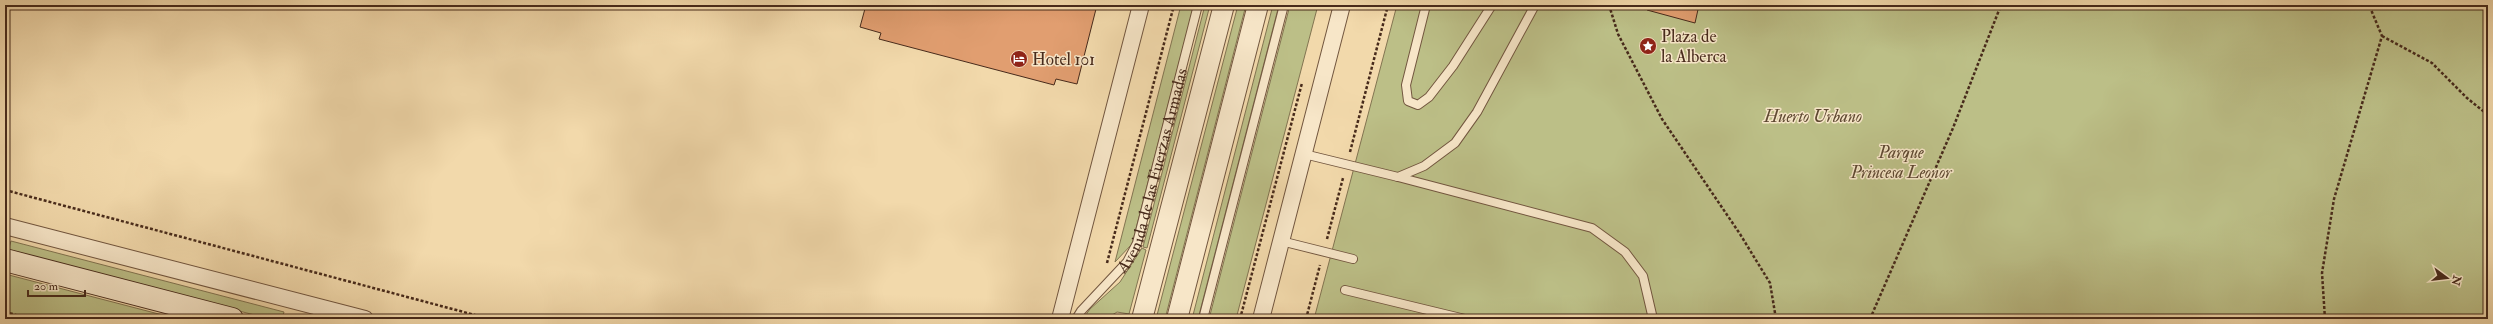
<svg xmlns="http://www.w3.org/2000/svg" width="2493" height="324" font-family="'IM FELL Double Pica',serif">
  <style>
    .green { fill: #bcbf87; stroke: #827451 }
    .building { fill: #e19e70; stroke: #472a1b }
    .lines { fill: none; stroke-linecap: round; stroke-linejoin: round }
    .service-casing { stroke: #72563f; stroke-width: 10 }
    .minor-casing { stroke: #72563f; stroke-width: 18 }
    .tertiary-casing { stroke: #72563f; stroke-width: 22 }
    .secondary-casing { stroke: #472a1b; stroke-width: 24 }
    .path { stroke: #472a1b; stroke-width: 2.5; stroke-dasharray: 3 2; stroke-linecap: butt }
    .service { stroke: #f7e6c8; stroke-width: 8 }
    .minor { stroke: #f7e6c8; stroke-width: 16 }
    .tertiary { stroke: #f7e6c8; stroke-width: 20 }
    .secondary { stroke: #f7e6c8; stroke-width: 22 }
    .labels { text-anchor: middle; stroke-width: 3; stroke-linejoin: round; paint-order: stroke }
    .poi-label { font-size: 17px; fill: #472a1b; stroke: #f7e6c8; text-anchor: start }
    .park-label { font-size: 17px; font-style: italic; fill: #5e4831; stroke: #f7e6c8 }
    .street-label { font-size: 17px; fill: #472a1b; stroke: #f7e6c8 }
  </style>
  <rect width="100%" height="100%" fill="#f2d9ab"/>
  <filter id="stains"><feTurbulence type="fractalNoise" baseFrequency=".005" numOctaves="4"/><feColorMatrix values="0 0 0 0 .2 0 0 0 0 .09 0 0 0 0 .02 0 0 0 .5 -.17"/></filter>
  <radialGradient id="worn" r=".72"><stop offset=".6" stop-color="#630" stop-opacity="0"/><stop offset="1" stop-color="#630" stop-opacity=".3"/></radialGradient>
  <!-- green -->
  <g class="green">
    <polygon points="1181,5 1194,5 1132,244 1115,262"/>
    <polygon points="1205,5 1210,5 1147,248 1143,247"/>
    <polygon points="1238,5 1246,5 1165,319 1156,319"/>
    <polygon points="1273,5 1279,5 1198,319 1192,319"/>
    <polygon points="1290,5 1318,5 1236,319 1209,319"/>
    <polygon points="1397,5 2488,5 2488,319 1314,319"/>
    <polygon points="11,241 284,312 282,319 270,319 8,251"/>
    <polygon points="1142,248 1146,250 1129,314 1117,312 1106,319 1083,319 1090,309 1120,282"/>
    <polygon points="5,274 178,319 5,319"/>
  </g>
  <!-- building -->
  <g class="building">
    <polygon points="866,5 1097,5 1077,84 1056,79 1054,85 879,39 881,33 860,27"/>
    <polygon points="1648,5 1699,5 1695,23 1647,10"/>
  </g>
  <g class="lines">
    <!-- service casing -->
    <g class="service-casing">
      <g id="service">
        <polyline points="1426,5 1406,85 1408,101 1418,105 1429,97 1453,66 1492,5"/>
        <polyline points="1304,154 1398,177 1424,166 1455,143 1477,112 1535,5"/>
        <polyline points="1398,177 1592,228 1625,252 1643,276 1653,319"/>
        <polyline points="1281,241 1353,259"/>
        <polyline points="1345,290 1465,319"/>
        <path id="s1" d="M 1076,319 L 1081,311 L 1127,262 L 1137,243 L 1198,5"/>
        <polyline points="1203,319 1284,5"/>
      </g>
    </g>
    <!-- minor casing -->
    <g class="minor-casing">
      <g id="minor">
        <polyline points="5,226 365,319"/>
        <polyline points="1060,319 1141,5"/>
        <polyline points="1261,319 1342,5"/>
      </g>
    </g>
    <!-- tertiary casing -->
    <g class="tertiary-casing">
      <g id="tertiary">
        <polyline points="1142,319 1224,5"/>
        <polyline points="1177,319 1258,5"/>
      </g>
    </g>
    <!-- secondary casing -->
    <g class="secondary-casing">
      <polyline id="secondary" points="5,260 232,319"/>
    </g>
    <!-- path -->
    <g class="path">
      <polyline points="1609,5 1618,34 1662,119 1740,234 1770,283 1776,319"/>
      <polyline points="2382,36 2432,63 2467,98 2488,115"/>
      <polyline points="1350,152 1388,5"/>
      <polyline points="5,190 490,319"/>
      <polyline points="1327,239 1343,178"/>
      <polyline points="1107,263 1174,5"/>
      <polyline points="5,312 31,319"/>
      <polyline points="1240,319 1302,83"/>
      <polyline points="1306,319 1320,265"/>
      <polyline points="1870,319 1953,128 2001,5"/>
      <polyline points="2325,319 2322,273 2334,199 2382,36 2369,5"/>
    </g>
    <!-- service -->
    <use href="#service" class="service"/>
    <!-- minor -->
    <use href="#minor" class="minor"/>
    <!-- tertiary -->
    <use href="#tertiary" class="tertiary"/>
    <!-- secondary -->
    <use href="#secondary" class="secondary"/>
  </g>
  <!-- icons -->
  <defs>
    <g id="sight-disc" transform="scale(0.9)"><circle r="9.5" fill="#8f2418" stroke="#f7e6c8"/><path d="M0-6L1.8-2.2L6-1.7L2.9 1.2L3.7 5.4L0 3.3L-3.7 5.4L-2.9 1.2L-6-1.7L-1.8-2.2Z" fill="#fff"/></g>
    <g id="hotel-disc" transform="scale(0.9)"><circle r="9.5" fill="#8f2418" stroke="#f7e6c8"/><path d="M-6-4.5h1.5V1H6V5H4.5V3h-9V5H-6ZM-4 0a1.8 1.8 0 1 1 3.6 0ZM.5 0V-2.5h3Q6-2.5 6 0Z" fill="#fff"/></g>
  </defs>
  <g fill-rule="evenodd">
    <use href="#sight-disc" x="1648" y="46"/>
    <use href="#hotel-disc" x="1019" y="59"/>
  </g>
  <g class="labels">
    <!-- poi labels -->
    <g class="poi-label">
      <text x="1661" y="42">Plaza de<tspan x="1661" dy="20">la Alberca</tspan></text>
      <text x="1032" y="65">Hotel 101</text>
    </g>
    <!-- park labels -->
    <g class="park-label">
      <text x="1813" y="122">Huerto Urbano</text>
      <text x="1901" y="158">Parque<tspan x="1901" dy="20">Princesa Leonor</tspan></text>
    </g>
    <!-- street labels -->
    <g class="street-label">
      <text dy="6" stroke="none"><textPath href="#s1" startOffset="172">Avenida de las Fuerzas Armadas</textPath></text>
    </g>
  </g>
  <!-- margin -->
  <rect width="2493" height="324" fill="none" stroke="#f2d9ab" stroke-width="20"/>
  <rect x="6" y="6" width="2481" height="312" fill="none" stroke="#472a1b" stroke-width="2"/>
  <rect x="10" y="10" width="2473" height="304" fill="none" stroke="#472a1b"/>
  <!-- north arrow -->
  <g transform="translate(2447 278) rotate(105)" stroke="#f7e6c8" stroke-width="3" paint-order="stroke">
  <path d="M0-3L7 15L0 10L-7 15Z" fill="#472a1b"/>
  <text y="-6" font-size="11" font-weight="bold" text-anchor="middle" fill="#472a1b">N</text>
  </g>
  <!-- scale -->
  <path d="M28 290v6h57v-6" fill="none" stroke="#472a1b" stroke-width="2"/>
  <text x="34" y="290" font-size="12" fill="#472a1b" stroke="#f7e6c8" stroke-width="3" paint-order="stroke">20 m</text>
  <rect width="100%" height="100%" filter="url(#stains)"/>
  <rect width="100%" height="100%" fill="url(#worn)"/>
</svg>
